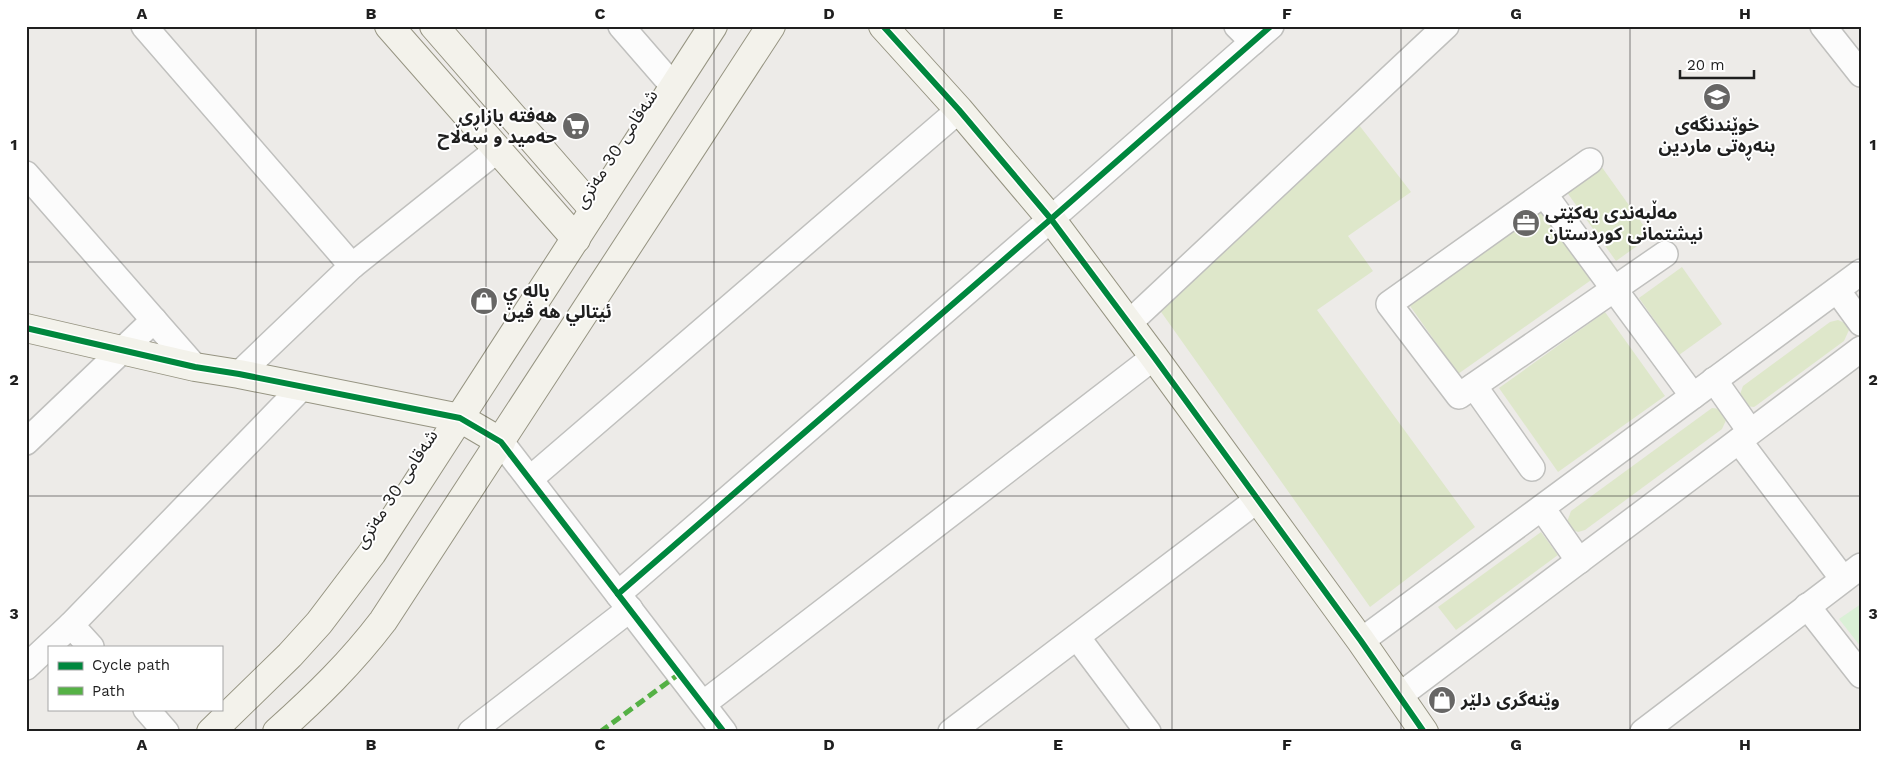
<svg xmlns="http://www.w3.org/2000/svg" width="1887" height="758" font-family="'Work Sans','Noto Sans Arabic',sans-serif">
  <style>
    .grass { fill: #dee7ca }
    .park { fill: #daf0d6 }
    .lines { fill: none; stroke-linecap: round; stroke-linejoin: round }
    .street-casing { stroke: #c0c0be; stroke-width: 28 }
    .secondary-casing { stroke: #969482; stroke-width: 30 }
    .street { stroke: #fcfcfc; stroke-width: 25 }
    .secondary { stroke: #f3f2eb; stroke-width: 28 }
    .quiet { stroke: #55b145; stroke-width: 5; stroke-dasharray: 10 5; stroke-linecap: butt }
    .cycleway-casing { stroke: #fff; stroke-width: 9 }
    .cycleway { stroke: #00873e; stroke-width: 6 }
    .grid { fill: none; stroke: #1f1f1f; stroke-width: 1; stroke-opacity: 0.55 }
    .labels { text-anchor: middle; stroke-width: 4; stroke-linejoin: round; paint-order: stroke }
    .poi-label { font-size: 18px; font-weight: bold; fill: #1f1f1f; stroke: #fff; text-anchor: start }
    .street-label { font-size: 18px; fill: #1f1f1f; stroke: #fff }
    .neatline { fill: none; stroke: #1f1f1f; stroke-width: 2 }
    .grid-label { font-size: 16px; text-anchor: middle; font-weight: bold; fill: #1f1f1f }
  </style>
  <rect width="100%" height="100%" fill="#edebe8"/>
  <!-- grass -->
  <g class="grass">
    <polygon points="1359,125 1411,192 1348,236 1373,271 1317,310 1475,527 1370,607 1159,309"/>
    <polygon points="1601,166 1651,236 1616,261 1566,191"/>
    <polygon points="1544,207 1594,278 1458,374 1408,303"/>
    <polygon points="1682,267 1722,324 1679,355 1639,298"/>
    <polygon points="1605,312 1665,396 1558,472 1499,388"/>
    <polygon points="1838,320 1845,323 1849,330 1844,341 1757,405 1754,407 1746,406 1739,397 1743,386 1830,322"/>
    <polygon points="1712,408 1720,409 1727,418 1722,429 1585,530 1578,532 1571,529 1567,522 1571,511"/>
    <polygon points="1541,532 1558,555 1456,630 1438,607"/>
  </g>
  <!-- park -->
  <polygon class="park" points="1861,604 1861,647 1839,619"/>
  <g class="lines">
    <!-- street casing -->
    <g class="street-casing">
      <g id="street">
        <polyline points="144,26 352,266"/>
        <polyline points="621,26 674,87"/>
        <polyline points="1237,26 1253,42"/>
        <polyline points="1823,26 1861,74"/>
        <polyline points="1590,161 1389,304 1459,396 1665,254"/>
        <polyline points="26,174 195,367"/>
        <polyline points="1544,194 1693,396"/>
        <polyline points="1837,290 1861,323"/>
        <polyline points="1128,324 1446,26"/>
        <polyline points="239,374 352,266 497,150"/>
        <polyline points="1714,380 1750,431"/>
        <polyline points="1474,386 1532,468"/>
        <polyline points="1739,441 1843,579"/>
        <polyline points="26,442 154,320"/>
        <polyline points="501,442 724,732"/>
        <polyline points="530,479 959,110"/>
        <polyline points="1542,508 1579,561"/>
        <polyline points="618,594 1051,219 1271,26"/>
        <polyline points="1807,606 1861,675"/>
        <polyline points="71,625 91,647"/>
        <polyline points="1077,637 1148,732"/>
        <polyline points="1361,641 1861,272"/>
        <polyline points="26,667 71,625 302,387"/>
        <polyline points="1399,696 1861,349"/>
        <polyline points="703,704 1154,357"/>
        <polyline points="146,709 166,732"/>
        <polyline points="471,732 630,609"/>
        <polyline points="951,732 1257,500"/>
        <polyline points="1643,732 1861,566"/>
      </g>
    </g>
    <!-- secondary casing -->
    <g class="secondary-casing">
      <g id="secondary">
        <polyline points="389,26 576,239"/>
        <polyline points="434,26 594,210"/>
        <polyline points="883,26 959,110 1051,219 1154,357 1361,641 1424,732"/>
        <polyline points="26,328 195,367 239,374 460,418 501,442"/>
        <polyline points="211,732 290,655 319,623 372,553 713,26"/>
        <path d="M 277,732 C 317,696 351,663 383,621 L 771,26"/>
      </g>
    </g>
    <!-- street -->
    <use href="#street" class="street"/>
    <!-- secondary -->
    <use href="#secondary" class="secondary"/>
    <!-- quiet -->
    <polyline class="quiet" points="600,732 679,674"/>
    <!-- cycleway casing -->
    <g class="cycleway-casing">
      <g id="cycleway">
        <polyline points="883,26 959,110 1051,219 1154,357 1361,641 1424,732"/>
        <polyline points="26,328 195,367 239,374 460,418 501,442 724,732"/>
        <polyline points="618,594 1051,219 1271,26"/>
      </g>
    </g>
    <!-- cycleway -->
    <use href="#cycleway" class="cycleway"/>
  </g>
  <!-- grid -->
  <path class="grid" d="M 256,26 L 256,732M 486,26 L 486,732M 714,26 L 714,732M 944,26 L 944,732M 1172,26 L 1172,732M 1401,26 L 1401,732M 1630,26 L 1630,732M 26,262 L 1861,262M 26,496 L 1861,496"/>
  <!-- icons -->
  <defs>
    <g id="school-disc" transform="scale(1.4375)"><circle r="9.5" fill="#676665" stroke="#fff"/><path d="M0-5L7-2L0 1L-7-2ZM-4 1L0 2.5L4 1V4Q0 6-4 4Z" fill="#fff"/></g>
    <g id="supermarket-disc" transform="scale(1.4375)"><circle r="9.5" fill="#676665" stroke="#fff"/><path d="M-6-5.5h2.5l.6 2H6L4.5 2H-2.5L-4.4-4H-6ZM-1.5 3.2a1.3 1.3 0 1 0 .1 0ZM3 3.2a1.3 1.3 0 1 0 .1 0Z" fill="#fff"/></g>
    <g id="office-disc" transform="scale(1.4375)"><circle r="9.5" fill="#676665" stroke="#fff"/><path d="M-6-3h4V-5.5h4V-3h4V5H-6ZM-1-4.5V-3h2v-1.5ZM-6 0V1H6V0Z" fill="#fff"/></g>
    <g id="shop-disc" transform="scale(1.4375)"><circle r="9.5" fill="#676665" stroke="#fff"/><path d="M-5-2.5h2.3a2.7 3.5 0 0 1 5.4 0H5L5.5 6h-11ZM-1.5-2.5h3a1.5 2.3 0 0 0-3 0Z" fill="#fff"/></g>
  </defs>
  <g fill-rule="evenodd">
    <use href="#school-disc" x="1717" y="97"/>
    <use href="#supermarket-disc" x="576" y="126"/>
    <use href="#office-disc" x="1526" y="223"/>
    <use href="#shop-disc" x="484" y="301"/>
    <use href="#shop-disc" x="1442" y="700"/>
  </g>
  <g class="labels">
    <!-- poi labels -->
    <g class="poi-label">
      <text x="557" y="122" text-anchor="end">هەفتە بازاڕی<tspan x="557" dy="21">حەمید و سەڵاح</tspan></text>
      <text x="1717" y="131" text-anchor="middle">خوێندنگەی<tspan x="1717" dy="21">بنەڕەتی ماردین</tspan></text>
      <text x="1545" y="219">مەڵبەندی یەکێتی<tspan x="1545" dy="21">نیشتمانی کوردستان</tspan></text>
      <text x="503" y="297">باله ي<tspan x="503" dy="21">ئيتالي هه ڤين</tspan></text>
      <text x="1461" y="706">وێنەگری دلێر</text>
    </g>
    <!-- street labels -->
    <g class="street-label">
      <text transform="translate(616 149) rotate(-57)" y="6">شەقامی 30 مەتری</text>
      <text transform="translate(396 489) rotate(-57)" y="6">شەقامی 30 مەتری</text>
    </g>
  </g>
  <!-- border -->
  <rect width="1887" height="758" fill="none" stroke="#ffffff" stroke-width="55"/>
  <!-- legend -->
  <rect x="48" y="646" width="175" height="65" fill="#ffffff" stroke="#a5a5a5"/>
  <rect x="58" y="662" width="25" height="8" fill="#00873e" stroke="#a5a5a5"/>
  <text x="92" y="670" font-size="15" fill="#1f1f1f">Cycle path</text>
  <rect x="58" y="687" width="25" height="8" fill="#55b145" stroke="#a5a5a5"/>
  <text x="92" y="696" font-size="15" fill="#1f1f1f">Path</text>
  <!-- scale -->
  <path d="M1680 70v8h74v-8" fill="none" stroke="#1f1f1f" stroke-width="2.5"/>
  <text x="1687" y="70" font-size="15" fill="#1f1f1f" stroke="#ffffff" stroke-width="4" paint-order="stroke">20 m</text>
  <rect x="28" y="28" width="1832" height="702" class="neatline"/>
  <g class="grid-label">
    <text x="142" y="19">A</text>
    <text x="371" y="19">B</text>
    <text x="600" y="19">C</text>
    <text x="829" y="19">D</text>
    <text x="1058" y="19">E</text>
    <text x="1287" y="19">F</text>
    <text x="1516" y="19">G</text>
    <text x="1745" y="19">H</text>
    <text x="14" y="150">1</text>
    <text x="1873" y="150">1</text>
    <text x="14" y="385">2</text>
    <text x="1873" y="385">2</text>
    <text x="14" y="619">3</text>
    <text x="1873" y="619">3</text>
    <text x="142" y="750">A</text>
    <text x="371" y="750">B</text>
    <text x="600" y="750">C</text>
    <text x="829" y="750">D</text>
    <text x="1058" y="750">E</text>
    <text x="1287" y="750">F</text>
    <text x="1516" y="750">G</text>
    <text x="1745" y="750">H</text>
  </g>
</svg>
